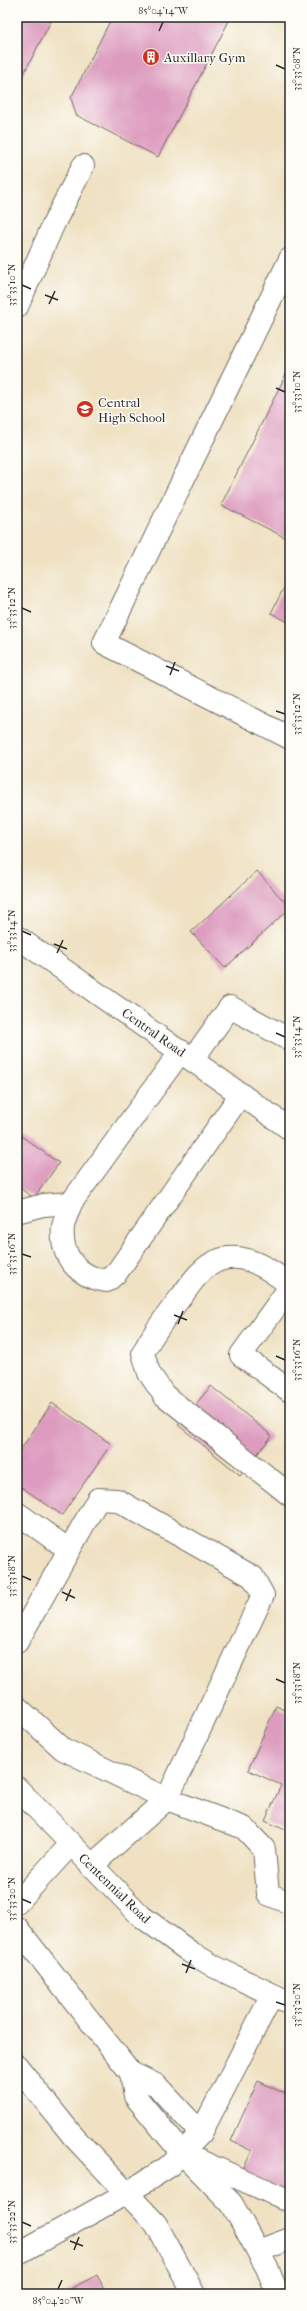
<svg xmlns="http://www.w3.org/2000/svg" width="307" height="2311" font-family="'IM FELL French Canon',serif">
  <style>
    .building { fill: #dd9cbf }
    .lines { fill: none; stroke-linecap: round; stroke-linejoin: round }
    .minor-casing { stroke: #706b60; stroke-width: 24 }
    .minor { stroke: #fff; stroke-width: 22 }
    .ticks { fill: none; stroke: #2b2b2b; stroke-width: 1.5 }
    .labels { text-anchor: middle; stroke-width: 3; stroke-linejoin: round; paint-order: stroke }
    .poi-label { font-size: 13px; fill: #2b2b2b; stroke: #fdfcf7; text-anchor: start }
    .street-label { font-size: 13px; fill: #2b2b2b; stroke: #fdfcf7 }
    .neatline { fill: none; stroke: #2b2b2b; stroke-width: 1.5 }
    .ticks-label { font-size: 10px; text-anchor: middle; fill: #2b2b2b }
  </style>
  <rect width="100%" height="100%" fill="#fdfcf7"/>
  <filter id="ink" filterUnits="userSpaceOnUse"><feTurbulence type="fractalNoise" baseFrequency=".025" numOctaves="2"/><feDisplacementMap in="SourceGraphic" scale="8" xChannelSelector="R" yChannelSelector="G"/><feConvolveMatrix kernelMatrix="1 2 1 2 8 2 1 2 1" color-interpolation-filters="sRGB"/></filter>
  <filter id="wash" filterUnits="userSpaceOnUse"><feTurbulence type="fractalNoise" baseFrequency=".012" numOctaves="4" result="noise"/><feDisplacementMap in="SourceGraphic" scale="16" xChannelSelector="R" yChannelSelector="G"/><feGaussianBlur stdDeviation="0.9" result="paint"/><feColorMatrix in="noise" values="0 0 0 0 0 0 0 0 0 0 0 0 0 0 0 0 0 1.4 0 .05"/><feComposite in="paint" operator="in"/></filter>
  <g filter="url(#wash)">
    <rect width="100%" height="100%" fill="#efe1c2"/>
    <g id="blocks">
      <!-- building -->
      <g class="building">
        <polygon points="17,17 53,17 22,77 17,74"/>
        <polygon points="112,17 231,17 158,157 76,115 71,98"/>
        <polygon points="290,366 290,540 221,505"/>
        <polygon points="290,576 290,623 271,613"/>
        <polygon points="257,871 290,908 225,968 191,932"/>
        <polygon points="17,1133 59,1163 34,1198 17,1186"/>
        <polygon points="211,1386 272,1436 240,1475 178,1425"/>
        <polygon points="52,1403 111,1444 62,1515 17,1484 17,1455"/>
        <polygon points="276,1706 290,1713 290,1832 265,1821 281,1785 248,1770"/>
        <polygon points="258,2081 290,2096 290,2193 242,2171 252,2151 231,2141"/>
        <polygon points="97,2275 107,2294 61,2294"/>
      </g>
    </g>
  </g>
  <g filter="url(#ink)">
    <use href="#blocks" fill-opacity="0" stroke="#706b60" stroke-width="1"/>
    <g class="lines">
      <!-- minor casing -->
      <g class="minor-casing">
        <g id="minor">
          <polyline points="290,259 104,643 290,738"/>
          <polyline points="17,307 54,223 83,166"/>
          <polyline points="17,937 290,1129"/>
          <path d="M 181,1051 L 71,1203 C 69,1210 64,1219 63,1227 C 60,1257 78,1277 107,1281 L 117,1272 L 241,1094"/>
          <polyline points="192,1060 230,1007 290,1040"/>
          <polyline points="17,1212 43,1205 71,1203"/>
          <path d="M 290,1285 C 264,1264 230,1243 201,1272 C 193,1279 187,1290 180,1298 C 166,1316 153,1333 143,1353 L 149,1373 L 164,1395 L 290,1495"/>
          <polyline points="290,1287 241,1355 290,1391"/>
          <polyline points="17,1513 69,1550"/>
          <polyline points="17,1642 98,1499 117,1500 253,1577 263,1595 167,1799 63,1749 17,1707"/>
          <polyline points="17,1788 141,1916 190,1952 215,1967 290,2003"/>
          <polyline points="91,1866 167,1799 244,1828 264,1849 268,1894 290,1903"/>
          <polyline points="17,1903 71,1844"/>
          <polyline points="17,1928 131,2073 156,2085 201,2133"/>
          <polyline points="17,2066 73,2136 156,2224 194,2294"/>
          <polyline points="131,2073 135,2096 182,2153 290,2201"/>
          <polyline points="189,2160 232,2204 267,2268 278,2294"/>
          <polyline points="258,2251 290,2239"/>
          <polyline points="17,2254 127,2193 168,2167 182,2153 201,2133 272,1995"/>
        </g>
      </g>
      <!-- minor -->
      <use href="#minor" class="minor"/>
    </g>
  </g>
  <!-- ticks -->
  <path class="ticks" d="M 159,31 L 163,22M 276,65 L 285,69M 22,285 L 31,289M 45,295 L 58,300M 49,304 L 55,291M 276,388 L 285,392M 22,608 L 31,612M 166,666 L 179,671M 170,675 L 175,662M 276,711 L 285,714M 22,931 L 31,935M 54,944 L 67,949M 57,953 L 63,940M 276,1033 L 285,1037M 22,1254 L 31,1257M 174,1315 L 187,1320M 178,1324 L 183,1311M 276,1356 L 285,1360M 22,1576 L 31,1580M 62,1592 L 75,1598M 66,1601 L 71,1589M 276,1679 L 285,1683M 22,1899 L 31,1903M 182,1964 L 195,1969M 186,1973 L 191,1960M 276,2002 L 285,2005M 22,2222 L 31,2226M 70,2241 L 83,2246M 74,2250 L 79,2237M 58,2289 L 62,2280"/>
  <!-- icons -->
  <defs>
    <g id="building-disc" transform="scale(0.9)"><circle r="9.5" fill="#c8321e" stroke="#fdfcf7"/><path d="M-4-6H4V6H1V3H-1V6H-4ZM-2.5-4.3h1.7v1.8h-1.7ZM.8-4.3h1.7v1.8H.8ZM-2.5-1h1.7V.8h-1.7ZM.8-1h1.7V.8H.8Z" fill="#fff"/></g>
    <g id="school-disc" transform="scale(0.9)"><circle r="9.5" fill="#c8321e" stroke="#fdfcf7"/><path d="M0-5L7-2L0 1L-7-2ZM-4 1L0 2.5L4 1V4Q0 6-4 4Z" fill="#fff"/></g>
  </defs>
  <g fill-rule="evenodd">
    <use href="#building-disc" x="151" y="57"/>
    <use href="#school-disc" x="85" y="409"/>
  </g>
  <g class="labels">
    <!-- poi labels -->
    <g class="poi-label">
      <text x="164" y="62">Auxillary Gym</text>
      <text x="98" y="407">Central<tspan x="98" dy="15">High School</tspan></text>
    </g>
    <!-- street labels -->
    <g class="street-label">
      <text transform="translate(154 1032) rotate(35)" y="5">Central Road</text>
      <text transform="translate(115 1888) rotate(44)" y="5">Centennial Road</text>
    </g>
  </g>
  <!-- margin -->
  <rect width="307" height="2311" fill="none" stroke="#fdfcf7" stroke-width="44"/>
  <rect x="22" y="22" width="263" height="2267" class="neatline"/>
  <g class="ticks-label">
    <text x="163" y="14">85°04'14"W</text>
    <text transform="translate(296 69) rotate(-90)" y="4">33°33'08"N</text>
    <text transform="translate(11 285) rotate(-90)" y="4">33°33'10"N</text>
    <text transform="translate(296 392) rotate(-90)" y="4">33°33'10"N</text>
    <text transform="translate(11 608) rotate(-90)" y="4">33°33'12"N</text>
    <text transform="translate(296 714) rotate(-90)" y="4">33°33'12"N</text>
    <text transform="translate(11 931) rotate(-90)" y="4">33°33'14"N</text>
    <text transform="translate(296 1037) rotate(-90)" y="4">33°33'14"N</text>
    <text transform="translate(11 1254) rotate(-90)" y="4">33°33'16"N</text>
    <text transform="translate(296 1360) rotate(-90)" y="4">33°33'16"N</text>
    <text transform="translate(11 1576) rotate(-90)" y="4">33°33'18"N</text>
    <text transform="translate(296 1683) rotate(-90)" y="4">33°33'18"N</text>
    <text transform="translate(11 1899) rotate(-90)" y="4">33°33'20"N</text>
    <text transform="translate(296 2005) rotate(-90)" y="4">33°33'20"N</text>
    <text transform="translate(11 2222) rotate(-90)" y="4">33°33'22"N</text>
    <text x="58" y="2304">85°04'20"W</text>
  </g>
</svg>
